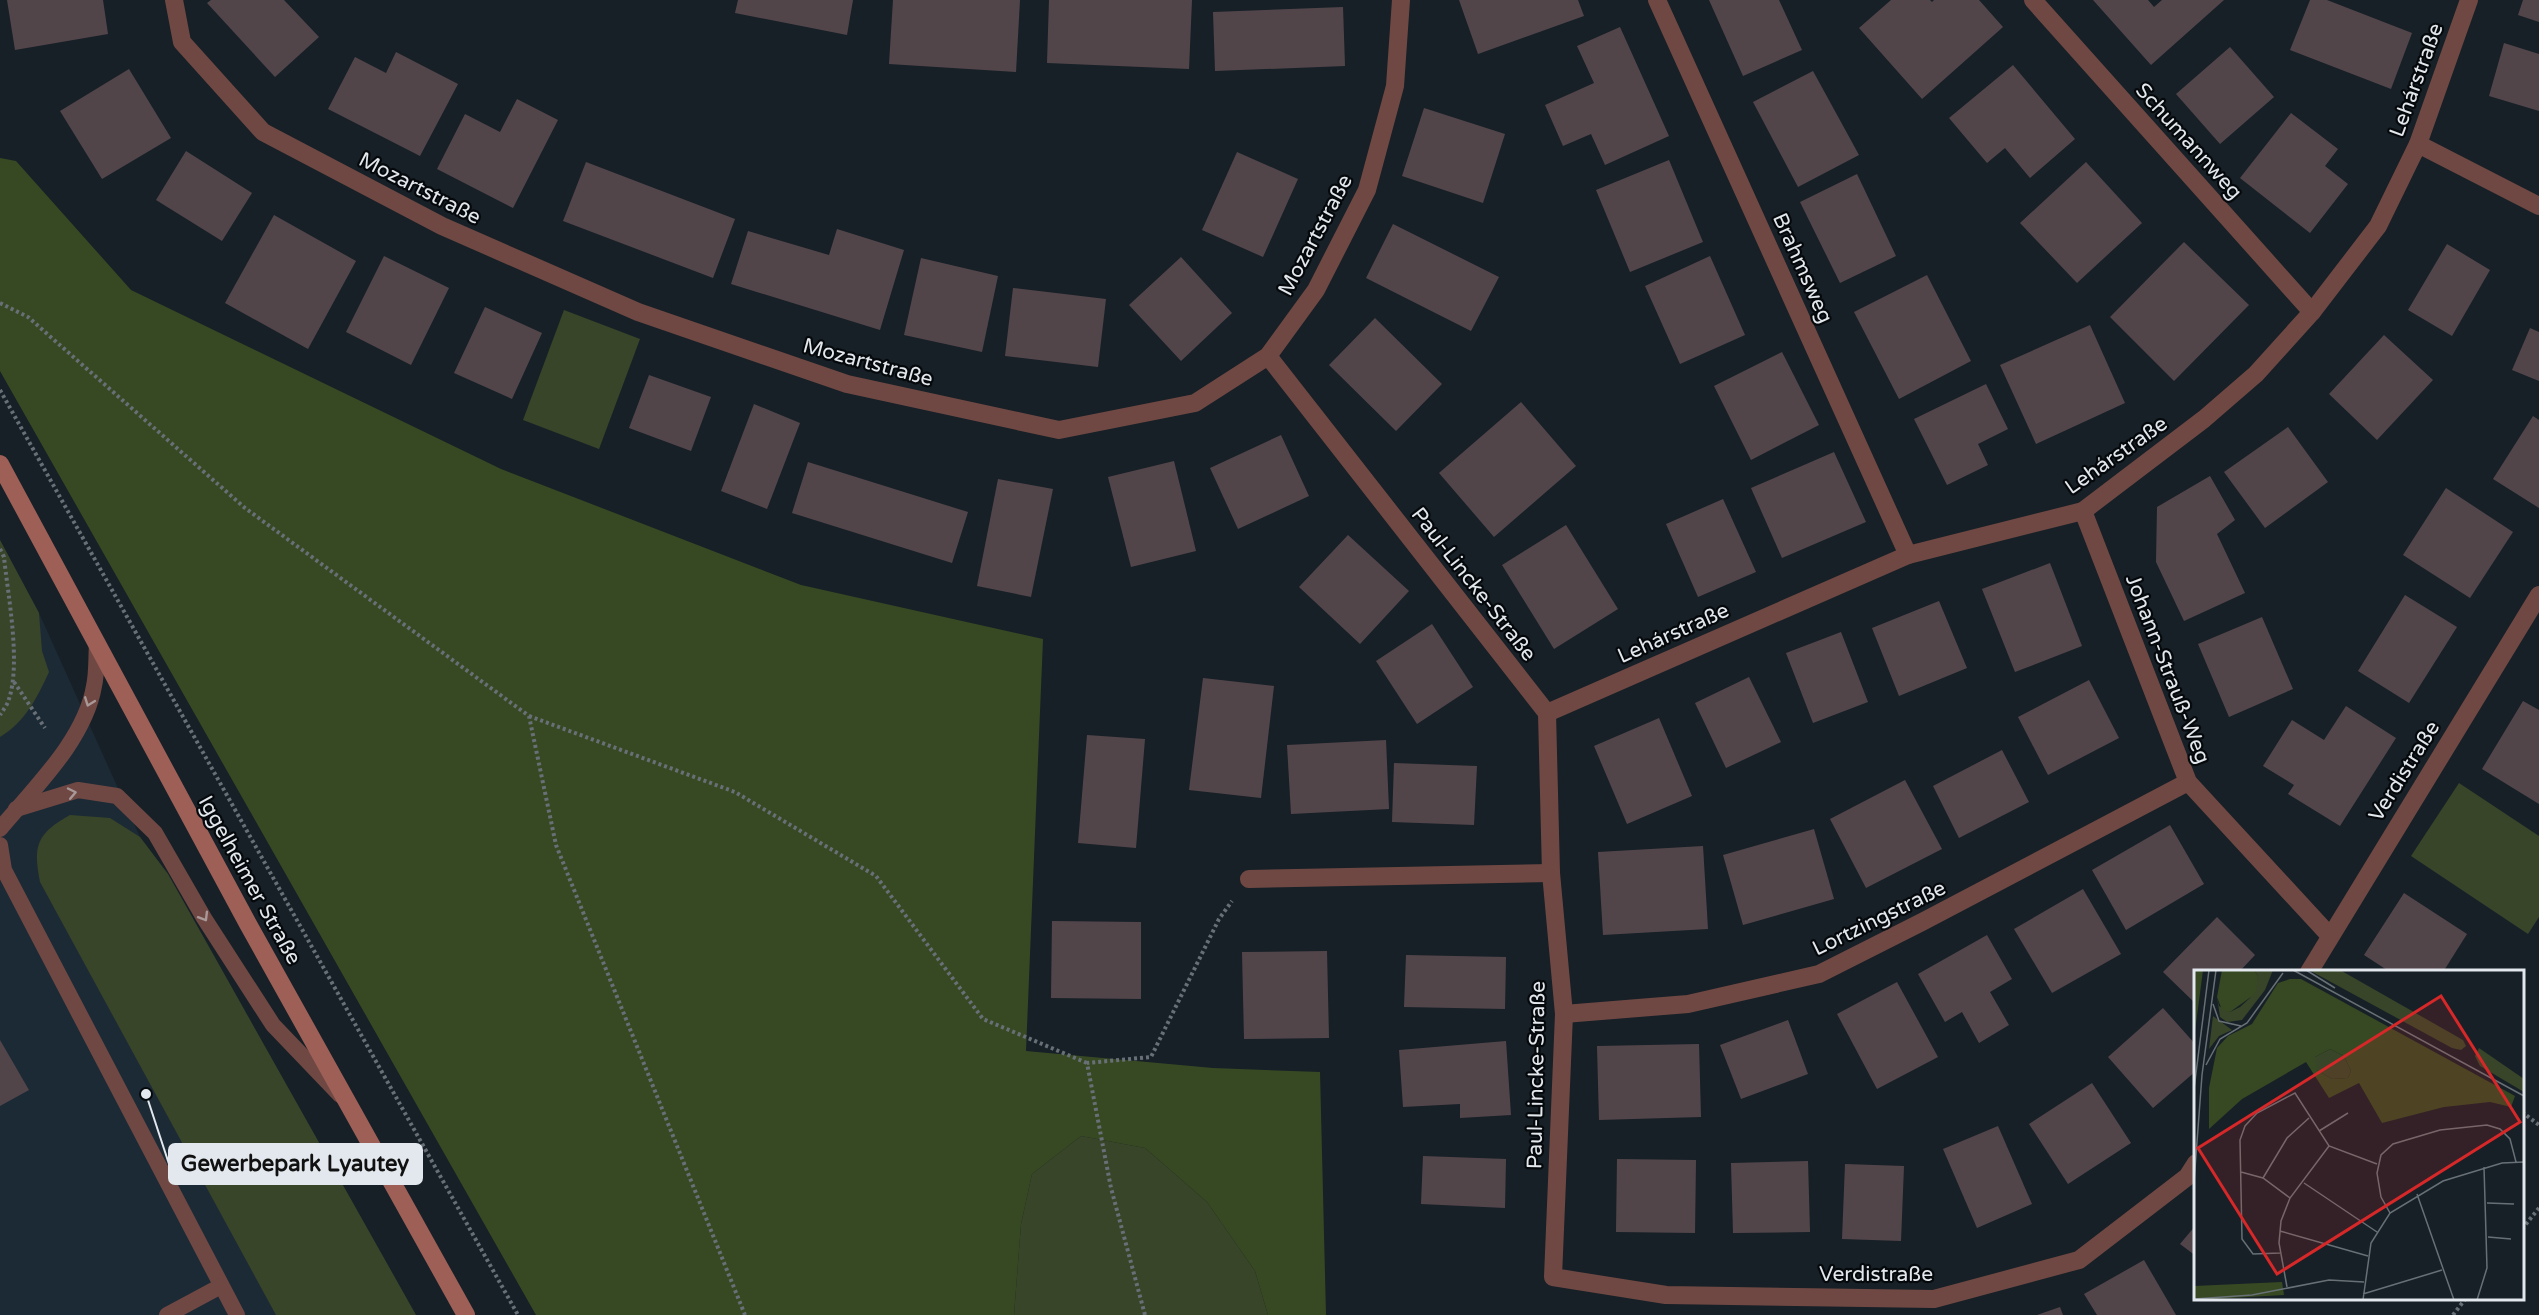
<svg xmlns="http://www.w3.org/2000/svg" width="2539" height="1315" font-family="'Varela Round',sans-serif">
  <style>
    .built { fill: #1c2a36 }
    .green { fill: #384529 }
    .forest { fill: #374923 }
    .building { fill: #52454a }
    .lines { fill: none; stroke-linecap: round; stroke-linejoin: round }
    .path { stroke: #686f76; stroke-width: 4; stroke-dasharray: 3 3; stroke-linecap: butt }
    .service { stroke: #704843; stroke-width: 16 }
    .minor { stroke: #704843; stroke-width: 18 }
    .secondary { stroke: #9e5f57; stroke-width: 18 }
    .oneway { stroke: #a99898 }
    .labels { text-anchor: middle; stroke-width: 4.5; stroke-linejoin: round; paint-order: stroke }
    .street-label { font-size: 21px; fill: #e2e8ed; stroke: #06090c }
    .inset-road { fill: none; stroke: #687076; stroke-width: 1.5 }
    .view { fill: #d62828; fill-opacity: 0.15; stroke: #d62828; stroke-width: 3 }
    .inset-edge { fill: none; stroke: #e2e8ed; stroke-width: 3 }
    .leader { fill: none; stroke: #e2e8ed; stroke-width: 2 }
    .callout-dot { fill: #e2e8ed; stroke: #06090c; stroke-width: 2 }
    .callout { fill: #e2e8ed; stroke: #e2e8ed; stroke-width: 2 }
    .callout-label { font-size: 22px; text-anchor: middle; font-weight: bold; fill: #111 }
  </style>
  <rect width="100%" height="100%" fill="#172027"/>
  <!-- built -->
  <polygon class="built" points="0,540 39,613 140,837 168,874 416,1315 0,1315"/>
  <!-- green -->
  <g class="green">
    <polygon points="564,310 640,339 599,449 523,420"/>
    <path d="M 0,540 L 39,613 L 42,651 L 49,672 C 37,698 25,722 0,737 Z"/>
    <polygon points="2459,783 2539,836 2539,917 2528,934 2411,856"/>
    <path d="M 70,815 L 110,818 L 140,837 L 168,874 L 416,1315 L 276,1315 L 40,882 C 33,846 36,834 70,815 Z"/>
    <polygon points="1081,1136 1145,1148 1207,1202 1255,1271 1268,1315 1014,1315 1021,1224 1032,1174"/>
  </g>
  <!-- forest -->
  <polygon class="forest" points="0,158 16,161 131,290 501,469 801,585 1043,639 1026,1051 1213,1068 1320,1072 1326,1315 1268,1315 1255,1271 1207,1202 1145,1148 1081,1136 1032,1174 1021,1224 1014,1315 536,1315 0,371"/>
  <!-- building -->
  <g class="building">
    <polygon points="7,0 103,0 108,34 15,50"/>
    <polygon points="211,0 284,0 319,37 275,77 207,3"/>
    <polygon points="738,0 853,0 847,35 735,13"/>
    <polygon points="893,0 1020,0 1016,72 889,64"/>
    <polygon points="1049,0 1192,0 1189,69 1047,63"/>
    <polygon points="1459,0 1578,0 1584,16 1478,54"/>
    <polygon points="1709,0 1779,0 1802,50 1743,76"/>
    <polygon points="1891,0 1930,0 1932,2 1934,0 1979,0 2003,27 1922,99 1859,28"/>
    <polygon points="2093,0 2148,0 2154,7 2162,0 2224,0 2151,65"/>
    <polygon points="2310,0 2327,0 2412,33 2391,89 2290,50"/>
    <polygon points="2523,0 2539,0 2539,22 2518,15"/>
    <polygon points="1343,7 1345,66 1215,71 1213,12"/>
    <polygon points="1620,27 1669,136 1605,165 1591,134 1563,146 1545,105 1594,83 1577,46"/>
    <polygon points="2504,43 2539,54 2539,111 2489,96"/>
    <polygon points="2230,47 2274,97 2220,144 2176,94"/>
    <polygon points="396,52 458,84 420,156 328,109 355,57 386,73"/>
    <polygon points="2013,65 2075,139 2030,178 2005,148 1987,163 1949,118"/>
    <polygon points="129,69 171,138 102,179 60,111"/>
    <polygon points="1813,71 1859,155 1798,187 1753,102"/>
    <polygon points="517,99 558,120 513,208 437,169 465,114 500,132"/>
    <polygon points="1424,108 1505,134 1483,203 1402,176"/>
    <polygon points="2291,113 2338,149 2325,166 2348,184 2310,233 2240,178"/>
    <polygon points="186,151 252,193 222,241 156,200"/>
    <polygon points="1237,152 1298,179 1263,257 1202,230"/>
    <polygon points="1669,160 1703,242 1630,272 1596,190"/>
    <polygon points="586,162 735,219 713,278 563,221"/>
    <polygon points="2086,162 2142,223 2077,283 2020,223"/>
    <polygon points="1857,174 1896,256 1840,283 1800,202"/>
    <polygon points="274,215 356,261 308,349 225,303"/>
    <polygon points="1393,224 1499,277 1471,331 1366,278"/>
    <polygon points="837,229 904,250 880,330 731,284 748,231 829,255"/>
    <polygon points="2184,242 2249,305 2174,381 2110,317"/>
    <polygon points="2447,244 2490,270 2452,336 2408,310"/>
    <polygon points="384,256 449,288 411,365 346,332"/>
    <polygon points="1710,256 1745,335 1680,364 1645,286"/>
    <polygon points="1181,257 1232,313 1181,361 1129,305"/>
    <polygon points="921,258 998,276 982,352 904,335"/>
    <polygon points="1927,275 1971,361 1899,399 1854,312"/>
    <polygon points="1013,288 1106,299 1098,367 1005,356"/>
    <polygon points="485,307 542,333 512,399 454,373"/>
    <polygon points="1375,318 1442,384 1396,431 1329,365"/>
    <polygon points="2090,325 2125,403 2036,444 2000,365"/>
    <polygon points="2530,328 2539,332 2539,381 2512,370"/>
    <polygon points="2384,335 2433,380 2377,440 2329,394"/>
    <polygon points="1782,352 1819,425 1751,460 1714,386"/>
    <polygon points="649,375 711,397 691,451 629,428"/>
    <polygon points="1986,384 2008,429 1978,444 1988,465 1947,485 1914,419"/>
    <polygon points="1521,402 1576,466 1494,537 1439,473"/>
    <polygon points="754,404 800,423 767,509 721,491"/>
    <polygon points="2533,416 2539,420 2539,508 2493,479"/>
    <polygon points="2288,427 2328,482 2265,528 2224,472"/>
    <polygon points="1281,435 1309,496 1238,529 1210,468"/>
    <polygon points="1834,452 1866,522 1782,558 1751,488"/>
    <polygon points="1174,461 1196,551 1131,567 1108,477"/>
    <polygon points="808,462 968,512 952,563 792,513"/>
    <polygon points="2210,476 2235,520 2217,534 2245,593 2184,621 2156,562 2157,507"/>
    <polygon points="998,479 1053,489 1031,597 977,586"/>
    <polygon points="2446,488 2513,532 2470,598 2403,555"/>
    <polygon points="1723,499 1756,572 1698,597 1666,524"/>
    <polygon points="1566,525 1618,609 1554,649 1502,565"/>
    <polygon points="1348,535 1409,591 1360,644 1299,587"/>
    <polygon points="2050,563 2082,646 2015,672 1982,589"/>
    <polygon points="2405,595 2457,627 2409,703 2358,671"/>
    <polygon points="1939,601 1967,668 1899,696 1872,628"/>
    <polygon points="2262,617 2293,689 2229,717 2198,644"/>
    <polygon points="1432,624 1473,687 1417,724 1376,661"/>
    <polygon points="1841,632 1868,702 1813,723 1786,653"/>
    <polygon points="1749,677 1781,742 1726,768 1695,703"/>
    <polygon points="1203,678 1274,686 1261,798 1189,790"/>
    <polygon points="2089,680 2119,738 2048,775 2018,717"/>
    <polygon points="2523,701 2539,710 2539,804 2482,769"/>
    <polygon points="2346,706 2396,738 2340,826 2288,794 2294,785 2263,766 2292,720 2324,740"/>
    <polygon points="1659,718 1692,796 1627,824 1594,746"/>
    <polygon points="1087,735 1145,739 1136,848 1078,843"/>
    <polygon points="1386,740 1389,809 1291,814 1287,745"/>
    <polygon points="2002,750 2029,802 1959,838 1933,786"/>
    <polygon points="1394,763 1477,766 1474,825 1392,822"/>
    <polygon points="1905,780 1942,849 1866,888 1830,819"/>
    <polygon points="2170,825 2204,884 2126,930 2092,870"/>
    <polygon points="1814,829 1834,899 1743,925 1723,855"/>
    <polygon points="1703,846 1708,929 1603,935 1598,852"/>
    <polygon points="2083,889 2121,954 2052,993 2014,929"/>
    <polygon points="2404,893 2467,934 2443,972 2390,972 2364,955"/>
    <polygon points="2217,917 2255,955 2239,972 2196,972 2196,1004 2163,972"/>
    <polygon points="1052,921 1141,922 1141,999 1051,998"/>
    <polygon points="1987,935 2012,979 1990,992 2009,1025 1979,1043 1962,1012 1945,1022 1918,974"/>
    <polygon points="1327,951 1329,1038 1244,1039 1242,952"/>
    <polygon points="1406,955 1506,957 1505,1009 1404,1007"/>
    <polygon points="1897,982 1938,1057 1877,1089 1837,1014"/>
    <polygon points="2163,1008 2196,1045 2196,1071 2153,1108 2108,1057"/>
    <polygon points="1788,1020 1808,1074 1741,1099 1720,1045"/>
    <polygon points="0,1040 29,1090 0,1106"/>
    <polygon points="1506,1041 1511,1115 1460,1118 1460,1104 1403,1107 1399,1050"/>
    <polygon points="1699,1044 1701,1117 1599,1120 1597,1046"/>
    <polygon points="2092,1083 2131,1143 2068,1184 2029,1124"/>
    <polygon points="1998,1126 2032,1204 1977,1228 1943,1149"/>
    <polygon points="1423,1156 1506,1159 1505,1208 1421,1204"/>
    <polygon points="1617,1159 1696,1160 1695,1233 1616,1232"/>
    <polygon points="1808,1161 1810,1232 1733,1233 1731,1163"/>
    <polygon points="1845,1164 1904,1166 1901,1241 1842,1239"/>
    <polygon points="2196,1225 2196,1256 2180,1244"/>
    <polygon points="2144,1260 2176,1315 2097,1315 2084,1294"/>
    <polygon points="2060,1307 2063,1315 2037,1315"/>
  </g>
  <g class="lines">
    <!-- path -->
    <g class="path">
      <polyline points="0,303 28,317 245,508 529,716 556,845 745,1315"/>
      <polyline points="0,390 518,1315"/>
      <path d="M 0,549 L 4,557 C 8,596 21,662 9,699 C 8,704 3,710 0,715"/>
      <polyline points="14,682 45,728"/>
      <polyline points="529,716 735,792 876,876 983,1019 1087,1063"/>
      <polyline points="2522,1112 2539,1125"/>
      <polyline points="2522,1229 2539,1208"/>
      <polyline points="1145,1315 1111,1188 1087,1063 1151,1057 1219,919 1232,901"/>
      <polyline points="2453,1315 2466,1298"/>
    </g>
    <!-- service -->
    <g class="service">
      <polyline points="16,809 78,790 117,796 155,833 204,918 273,1025 340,1095"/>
      <path d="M 0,829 C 33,789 85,740 94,686 C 97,673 96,658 97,644"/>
      <polyline points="0,845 4,870 237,1315"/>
      <polyline points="167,1315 221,1286"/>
    </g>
    <!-- minor -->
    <g class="minor">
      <polyline points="174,0 182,42 263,132 442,226 638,312 847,384 1059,430 1195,403 1268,356 1316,290 1367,190 1395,86 1401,0"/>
      <polyline points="1657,0 1908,555"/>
      <polyline points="2033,0 2312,312"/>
      <polyline points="2418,144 2539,206"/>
      <polyline points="1268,356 1547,713 1551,873 1564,1014 1553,1277 1666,1295 1934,1299 2079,1260 2187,1177 2196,1163"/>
      <polyline points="2083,511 2188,782 2330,936"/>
      <polyline points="1547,713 1908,555 2083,511 2204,419 2256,374 2312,312 2378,226 2418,144 2469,0"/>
      <polyline points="1249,879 1551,873"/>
      <polyline points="2309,972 2539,595"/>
      <polyline points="1564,1014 1688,1004 1819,974 1922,922 2188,782"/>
    </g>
    <!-- secondary -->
    <polyline class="secondary" points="0,464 248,924 466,1315"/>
  </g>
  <!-- one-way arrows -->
  <defs><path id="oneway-chevron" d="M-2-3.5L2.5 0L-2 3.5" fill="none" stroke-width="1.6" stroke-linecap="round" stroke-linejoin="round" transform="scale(1.5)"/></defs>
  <g class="oneway">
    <use href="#oneway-chevron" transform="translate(89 702) rotate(111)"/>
    <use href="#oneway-chevron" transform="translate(72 793) rotate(-12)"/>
    <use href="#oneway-chevron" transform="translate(204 917) rotate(59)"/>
  </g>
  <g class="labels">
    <!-- street labels -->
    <g class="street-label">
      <text transform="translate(2416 80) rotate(-70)" y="7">Lehárstraße</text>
      <text transform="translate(2189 141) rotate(48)" y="7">Schumannweg</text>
      <text transform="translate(420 188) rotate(27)" y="7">Mozartstraße</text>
      <text transform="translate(1315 235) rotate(-62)" y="7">Mozartstraße</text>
      <text transform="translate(1803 268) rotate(66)" y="7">Brahmsweg</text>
      <text transform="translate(868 362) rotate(15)" y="7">Mozartstraße</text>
      <text transform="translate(2116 455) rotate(-35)" y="7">Lehárstraße</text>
      <text transform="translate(1474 584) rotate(52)" y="7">Paul-Lincke-Straße</text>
      <text transform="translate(1673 633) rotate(-24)" y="7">Lehárstraße</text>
      <text transform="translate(2168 669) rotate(69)" y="7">Johann-Strauß-Weg</text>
      <text transform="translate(2404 771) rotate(-58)" y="7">Verdistraße</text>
      <text transform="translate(250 880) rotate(61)" y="7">Iggelheimer Straße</text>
      <text transform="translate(1879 918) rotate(-26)" y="7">Lortzingstraße</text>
      <text transform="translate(1536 1075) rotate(-89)" y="7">Paul-Lincke-Straße</text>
      <text x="1876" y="1281">Verdistraße</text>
    </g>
  </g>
  <!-- overview -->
  <g transform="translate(2194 970)">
    <rect width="330" height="330" fill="#172027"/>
    <path d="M 60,0 L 79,0 L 71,20 L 48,50 L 33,52 L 26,47 L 23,27 L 25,36 L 36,42 L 46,37 L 56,28 L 64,6 ZM 115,0 L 146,0 L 269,70 L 272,76 L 267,80 L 258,78 ZM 19,46 L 38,60 L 25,66 L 15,79 ZM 285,78 L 330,109 L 330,122 L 286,96 L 281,86 ZM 136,79 L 150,86 L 157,101 L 154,108 L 138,109 L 123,100 L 119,92 L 121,87 Z" fill="#384529"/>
    <path d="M 0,0 L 9,0 L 0,69 ZM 28,0 L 60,0 L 64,6 L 61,24 L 36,42 L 28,40 L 23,27 ZM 96,9 L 107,9 L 321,126 L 317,137 L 296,132 L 250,137 L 188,153 L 165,113 L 135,128 L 112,92 L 48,129 L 15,159 L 15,118 L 23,78 L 34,66 L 58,54 L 84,13 ZM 136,79 L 150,86 L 157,101 L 154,108 L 138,109 L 123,100 L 121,87 ZM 88,312 L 90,325 L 0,330 L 0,316 Z" fill="#374923" fill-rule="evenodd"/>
    <path class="inset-road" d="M 99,0 L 330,126M 112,0 L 141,18M 19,34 L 25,51 L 47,56M 12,95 L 26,69 L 53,53 L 89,3M 0,119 L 15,0M 125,161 L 154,143M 47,202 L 69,208 L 96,228M 69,208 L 93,168 L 115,148M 0,212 L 8,105 L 22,0M 110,213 L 183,262M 223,224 L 260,330M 293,233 L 320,234M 196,243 L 187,227 L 183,203 L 187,185 L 199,174 L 246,160 L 293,155 L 306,159 L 316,169 L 322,192M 86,261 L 174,286M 294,267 L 317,269M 86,283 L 59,284 L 48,269 L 46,170 L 51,156 L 63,143 L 101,123 L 135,176 L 183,194M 93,317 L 85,273 L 87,251 L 96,228 L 135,176M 169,324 L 248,300M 0,329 L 58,325 L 135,310 L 170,312M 169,330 L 177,273 L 196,243 L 249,211 L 308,193 L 330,192M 283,330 L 293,298 L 290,197"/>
    <path class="view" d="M 247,26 L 326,152 L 83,304 L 4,178 Z"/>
    <rect width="330" height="330" class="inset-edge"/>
  </g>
  <!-- callouts -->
  <path class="leader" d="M146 1094L169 1164"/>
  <circle class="callout-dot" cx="146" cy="1094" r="6"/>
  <rect class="callout" x="169" y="1144" width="253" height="40" rx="6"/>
  <g class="callout-label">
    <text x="295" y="1171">Gewerbepark Lyautey</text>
  </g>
</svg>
